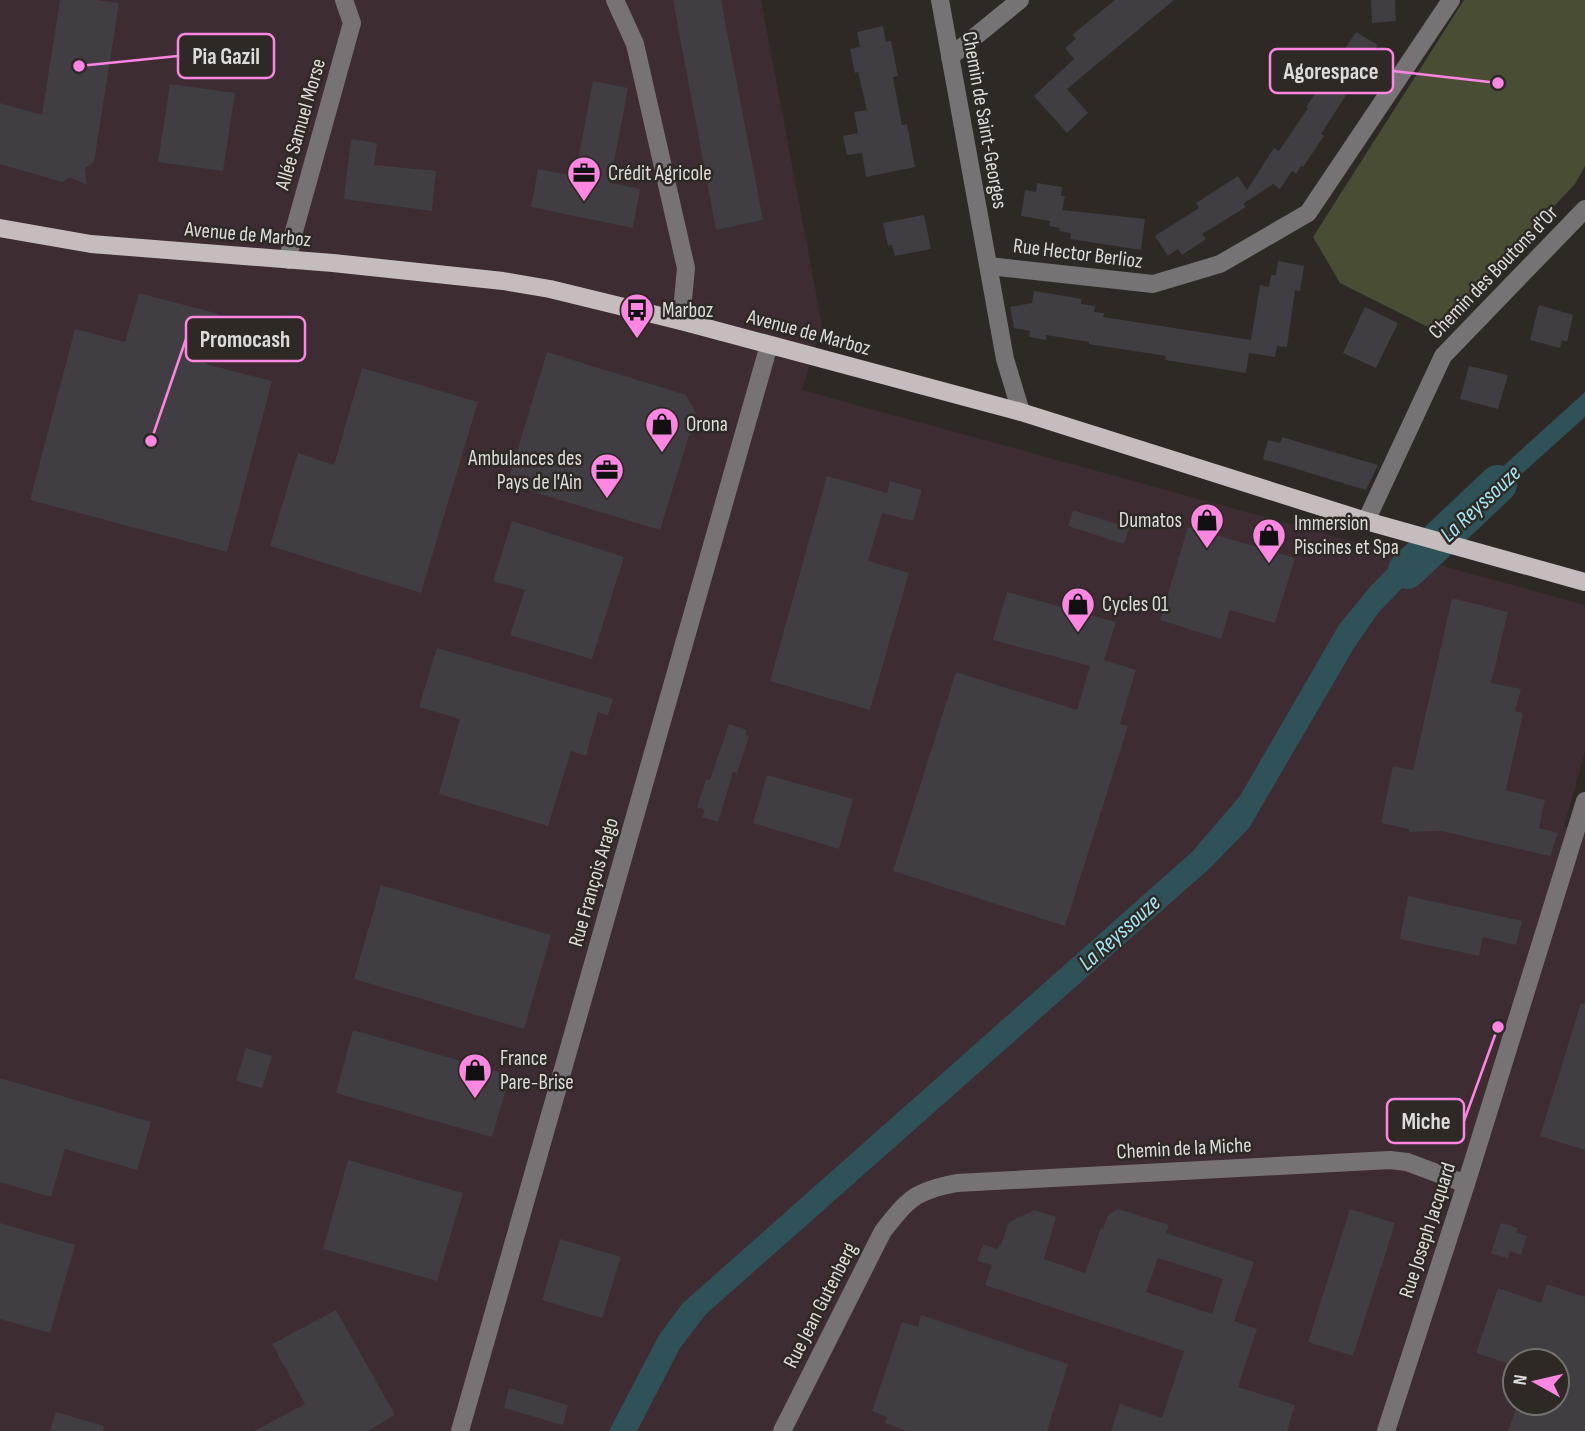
<svg xmlns="http://www.w3.org/2000/svg" width="1585" height="1431" font-family="'Sofia Sans Condensed',sans-serif">
  <style>
    .industrial { fill: #3e2c33; fill-rule: evenodd }
    .green { fill: #484d34 }
    .water { fill: #2e5258 }
    .lines { fill: none; stroke-linecap: round; stroke-linejoin: round }
    .river { stroke: #2e5258; stroke-width: 38 }
    .building { fill: #403d43; fill-rule: evenodd }
    .minor { stroke: #777374; stroke-width: 18 }
    .major { stroke: #c5bdbd; stroke-width: 18 }
    .labels { text-anchor: middle; stroke-width: 5; stroke-linejoin: round; paint-order: stroke }
    .street-label { font-size: 21px; fill: #dedbd8; stroke: #2e2925 }
    .poi-label { font-size: 21px; fill: #dedbd8; stroke: #2e2925; text-anchor: start }
    .water-label { font-size: 23px; font-style: italic; fill: #a1e7f4; stroke: #2e2925 }
    .leader { fill: none; stroke: #fd86e2; stroke-width: 2.5 }
    .callout-dot { fill: #fd86e2; stroke: #2e2925; stroke-width: 2.5 }
    .callout { fill: #2e2925; stroke: #fd86e2; stroke-width: 2.5 }
    .callout-label { font-size: 23px; text-anchor: middle; font-weight: bold; fill: #dedbd8 }
  </style>
  <rect width="100%" height="100%" fill="#2e2925"/>
  <!-- industrial -->
  <path class="industrial" d="M 0,0 L 761,0 L 822,325 L 802,390 L 1585,605 L 1585,752 L 1564,826 L 1585,833 L 1585,1431 L 0,1431 ZM 1515,1361 L 1557,1361 L 1557,1403 L 1515,1403 Z"/>
  <!-- green -->
  <polygon class="green" points="1464,0 1585,0 1585,166 1575,184 1436,331 1340,283 1313,237"/>
  <!-- water -->
  <g class="water">
    <polygon points="1585,392 1585,417 1467,523 1446,518"/>
    <polygon points="1413,543 1441,548 1378,613 1354,648 1249,828 1210,868 706,1314 680,1348 637,1431 609,1431 659,1335 683,1303 1192,852 1240,796 1339,625 1370,587"/>
  </g>
  <g class="lines">
    <!-- river -->
    <polyline class="river" points="1407,570 1498,484"/>
  </g>
  <!-- building -->
  <g class="building">
    <polygon points="60,0 97,0 119,3 94,162 85,168 87,185 70,177 62,182 0,164 0,103 42,115"/>
    <polygon points="673,0 721,0 763,220 716,230"/>
    <polygon points="1115,0 1174,0 1067,89 1088,113 1067,133 1034,96 1074,59 1065,48 1076,39 1072,35"/>
    <polygon points="1371,0 1395,0 1396,21 1372,23"/>
    <polygon points="883,26 886,42 891,41 898,76 893,77 902,125 907,124 915,167 866,177 862,153 847,155 843,136 858,133 854,112 867,110 858,72 855,73 850,49 860,47 857,32"/>
    <polygon points="1356,32 1378,45 1371,57 1376,60 1362,81 1357,78 1321,134 1324,136 1303,167 1301,166 1296,174 1292,171 1280,189 1273,184 1243,204 1246,207 1202,234 1206,239 1182,255 1178,249 1168,256 1155,236 1199,208 1196,203 1238,176 1247,190 1274,148 1279,151 1308,108 1306,107"/>
    <polygon points="593,81 628,88 610,183 640,189 633,228 531,207 538,169 575,176"/>
    <polygon points="170,84 235,93 223,171 158,162"/>
    <polygon points="351,139 377,143 374,165 436,171 432,211 344,199"/>
    <polygon points="1037,183 1062,187 1061,196 1065,196 1062,210 1145,219 1141,250 1070,239 1071,233 1059,231 1060,228 1049,226 1050,221 1021,216 1025,190 1036,192"/>
    <polygon points="924,215 931,249 895,256 892,245 888,246 883,223"/>
    <polygon points="1278,261 1304,266 1300,291 1295,290 1287,347 1277,346 1275,357 1249,353 1246,373 1165,360 1166,356 1089,344 1089,342 1046,335 1046,340 1029,337 1030,331 1014,328 1010,307 1032,303 1034,291 1082,299 1081,304 1095,306 1094,312 1104,313 1103,317 1251,340 1260,285 1269,287 1271,275 1276,275"/>
    <polygon points="139,293 219,314 206,364 272,381 227,552 30,500 75,329 125,342"/>
    <polygon points="1539,305 1573,315 1567,342 1562,340 1560,348 1530,340"/>
    <polygon points="1365,307 1398,323 1376,368 1343,353"/>
    <polygon points="547,352 686,395 696,413 660,530 507,484"/>
    <polygon points="1469,366 1508,375 1498,409 1460,399"/>
    <polygon points="362,368 478,402 421,593 270,546 298,453 334,465"/>
    <polygon points="1282,437 1302,443 1378,465 1366,490 1263,459 1268,440 1280,443"/>
    <polygon points="827,476 887,493 890,481 922,490 913,521 882,513 868,561 909,573 870,710 770,681"/>
    <polygon points="1073,510 1129,528 1124,544 1068,526"/>
    <polygon points="512,521 624,557 592,659 510,635 525,590 493,581"/>
    <polygon points="1188,527 1295,558 1275,623 1230,610 1221,639 1160,620"/>
    <polygon points="1007,592 1116,622 1104,660 1136,670 1120,724 1128,726 1065,926 893,871 956,672 1077,710 1090,666 993,640"/>
    <polygon points="1452,598 1508,612 1491,683 1521,689 1515,711 1523,713 1506,790 1545,800 1539,828 1558,833 1550,856 1441,831 1409,832 1409,829 1381,823 1393,766 1413,770"/>
    <polygon points="437,648 613,699 608,715 598,712 586,756 571,751 548,826 439,794 460,719 419,707"/>
    <polygon points="729,724 747,730 745,735 749,736 737,773 733,772 718,822 702,817 705,810 697,807 706,779 710,780"/>
    <polygon points="767,775 853,799 839,849 753,823"/>
    <polygon points="381,885 551,935 524,1029 354,979"/>
    <polygon points="1408,896 1522,921 1516,945 1483,937 1479,956 1400,939"/>
    <polygon points="1581,1003 1585,1004 1585,1150 1540,1136"/>
    <polygon points="353,1030 510,1075 492,1137 336,1093"/>
    <polygon points="246,1048 272,1056 262,1088 236,1081"/>
    <polygon points="0,1078 151,1122 137,1170 65,1149 51,1197 0,1182"/>
    <polygon points="348,1160 463,1193 437,1281 323,1249"/>
    <path d="M 1118,1209 L 1169,1225 L 1166,1233 L 1254,1262 L 1234,1321 L 1257,1329 L 1238,1387 L 1295,1405 L 1287,1431 L 1111,1431 L 1120,1404 L 1162,1418 L 1184,1351 L 985,1285 L 992,1265 L 977,1261 L 983,1244 L 997,1249 L 999,1244 L 1001,1245 L 1009,1222 L 1034,1210 L 1056,1217 L 1044,1259 L 1085,1273 L 1101,1228 L 1103,1229 L 1108,1215 ZM 1158,1258 L 1223,1279 L 1212,1314 L 1146,1292 Z"/>
    <polygon points="1350,1209 1395,1223 1353,1356 1308,1342"/>
    <polygon points="0,1223 75,1245 50,1333 0,1319"/>
    <polygon points="1501,1223 1518,1228 1516,1233 1527,1236 1521,1255 1510,1251 1508,1259 1491,1253"/>
    <polygon points="560,1239 621,1257 602,1318 542,1300"/>
    <polygon points="1547,1284 1585,1297 1585,1431 1508,1431 1518,1403 1549,1413 1552,1403 1557,1403 1557,1361 1515,1361 1515,1366 1476,1353 1498,1288 1541,1303"/>
    <polygon points="336,1310 395,1415 368,1431 254,1431 305,1404 272,1344"/>
    <polygon points="921,1315 1068,1364 1047,1431 907,1431 885,1423 887,1417 872,1411 902,1322 918,1327"/>
    <polygon points="509,1388 568,1405 563,1425 504,1408"/>
    <polygon points="56,1412 104,1426 103,1431 50,1431"/>
  </g>
  <g class="lines">
    <!-- minor -->
    <g class="minor">
      <polyline points="615,0 635,44 686,268 681,321"/>
      <polyline points="940,0 1005,359 1021,412"/>
      <polyline points="950,57 1020,0"/>
      <polyline points="289,260 291,242 352,23 344,0"/>
      <polyline points="989,266 1153,284 1220,264 1308,213 1451,0"/>
      <polyline points="1366,521 1443,356 1585,209"/>
      <polyline points="460,1431 769,345"/>
      <path d="M 782,1431 L 883,1231 C 909,1198 915,1191 957,1183 L 1390,1160 L 1407,1162 L 1466,1184"/>
      <polyline points="1386,1431 1466,1184 1585,801"/>
    </g>
    <!-- major -->
    <polyline class="major" points="0,228 91,244 333,263 503,281 550,289 681,321 1021,412 1366,521 1585,582"/>
  </g>
  <!-- icons -->
  <defs>
    <g id="office-pin" transform="scale(1.75)"><path d="M0 17L-7.5 6A9.5 9.5 0 1 1 7.5 6Z" fill="#fd86e2" stroke="#2e2925"/><path d="M-6-3h4V-5.5h4V-3h4V5H-6ZM-1-4.5V-3h2v-1.5ZM-6 0V1H6V0Z" fill="#111"/></g>
    <g id="bus-pin" transform="scale(1.75)"><path d="M0 17L-7.5 6A9.5 9.5 0 1 1 7.5 6Z" fill="#fd86e2" stroke="#2e2925"/><path d="M-5-6H5V4H4V6H2V4H-2V6H-4V4H-5ZM-3.5-4V0h7V-4ZM-3.5 1.2v1.5H-2V1.2ZM2 1.2v1.5H3.5V1.2Z" fill="#111"/></g>
    <g id="shop-pin" transform="scale(1.75)"><path d="M0 17L-7.5 6A9.5 9.5 0 1 1 7.5 6Z" fill="#fd86e2" stroke="#2e2925"/><path d="M-5-2.5h2.3a2.7 3.5 0 0 1 5.4 0H5L5.5 6h-11ZM-1.5-2.5h3a1.5 2.3 0 0 0-3 0Z" fill="#111"/></g>
  </defs>
  <g fill-rule="evenodd">
    <use href="#office-pin" x="584" y="173"/>
    <use href="#bus-pin" x="637" y="310"/>
    <use href="#shop-pin" x="662" y="424"/>
    <use href="#office-pin" x="607" y="470"/>
    <use href="#shop-pin" x="1207" y="520"/>
    <use href="#shop-pin" x="1269" y="535"/>
    <use href="#shop-pin" x="1078" y="604"/>
    <use href="#shop-pin" x="475" y="1070"/>
  </g>
  <g class="labels">
    <!-- street labels -->
    <g class="street-label">
      <text transform="translate(985 120) rotate(80)" y="7">Chemin de Saint-Georges</text>
      <text transform="translate(300 124) rotate(-74)" y="7">Allée Samuel Morse</text>
      <text transform="translate(248 234) rotate(5)" y="7">Avenue de Marboz</text>
      <text transform="translate(1078 253) rotate(7)" y="7">Rue Hector Berlioz</text>
      <text transform="translate(1493 272) rotate(-46)" y="7">Chemin des Boutons d'Or</text>
      <text transform="translate(809 332) rotate(15)" y="7">Avenue de Marboz</text>
      <text transform="translate(593 882) rotate(-74)" y="7">Rue François Arago</text>
      <text transform="translate(1184 1148) rotate(-3)" y="7">Chemin de la Miche</text>
      <text transform="translate(1427 1230) rotate(-72)" y="7">Rue Joseph Jacquard</text>
      <text transform="translate(820 1305) rotate(-63)" y="7">Rue Jean Gutenberg</text>
    </g>
    <!-- poi labels -->
    <g class="poi-label">
      <text x="608" y="180">Crédit Agricole</text>
      <text x="662" y="317">Marboz</text>
      <text x="686" y="431">Orona</text>
      <text x="582" y="465" text-anchor="end">Ambulances des<tspan x="582" dy="24">Pays de l'Ain</tspan></text>
      <text x="1182" y="527" text-anchor="end">Dumatos</text>
      <text x="1294" y="530">Immersion<tspan x="1294" dy="24">Piscines et Spa</tspan></text>
      <text x="1102" y="611">Cycles 01</text>
      <text x="500" y="1065">France<tspan x="500" dy="24">Pare-Brise</tspan></text>
    </g>
    <!-- water labels -->
    <g class="water-label">
      <text transform="translate(1480 503) rotate(-43)" y="8">La Reyssouze</text>
      <text transform="translate(1119 932) rotate(-42)" y="8">La Reyssouze</text>
    </g>
  </g>
  <!-- callouts -->
  <path class="leader" d="M79 66L178 56M1498 83L1393 71M151 441L186 339M1498 1027L1464 1121"/>
  <g class="callout-dot">
    <circle cx="79" cy="66" r="7"/>
    <circle cx="1498" cy="83" r="7"/>
    <circle cx="151" cy="441" r="7"/>
    <circle cx="1498" cy="1027" r="7"/>
  </g>
  <g class="callout">
    <rect x="178" y="34" width="96" height="44" rx="7"/>
    <rect x="1270" y="49" width="123" height="44" rx="7"/>
    <rect x="186" y="317" width="119" height="44" rx="7"/>
    <rect x="1387" y="1099" width="77" height="44" rx="7"/>
  </g>
  <g class="callout-label">
    <text x="226" y="64">Pia Gazil</text>
    <text x="1331" y="79">Agorespace</text>
    <text x="245" y="347">Promocash</text>
    <text x="1426" y="1129">Miche</text>
  </g>
  <!-- north arrow -->
  <g transform="translate(1536 1382) rotate(278)"><circle r="33" fill="#2e2925" stroke="#74706d" stroke-width="2"/>
  <path d="M0-5L12 26L0 18L-12 26Z" fill="#fd86e2"/>
  <text y="-10" font-size="19" font-weight="bold" text-anchor="middle" fill="#dedbd8">N</text>
  </g>
</svg>
